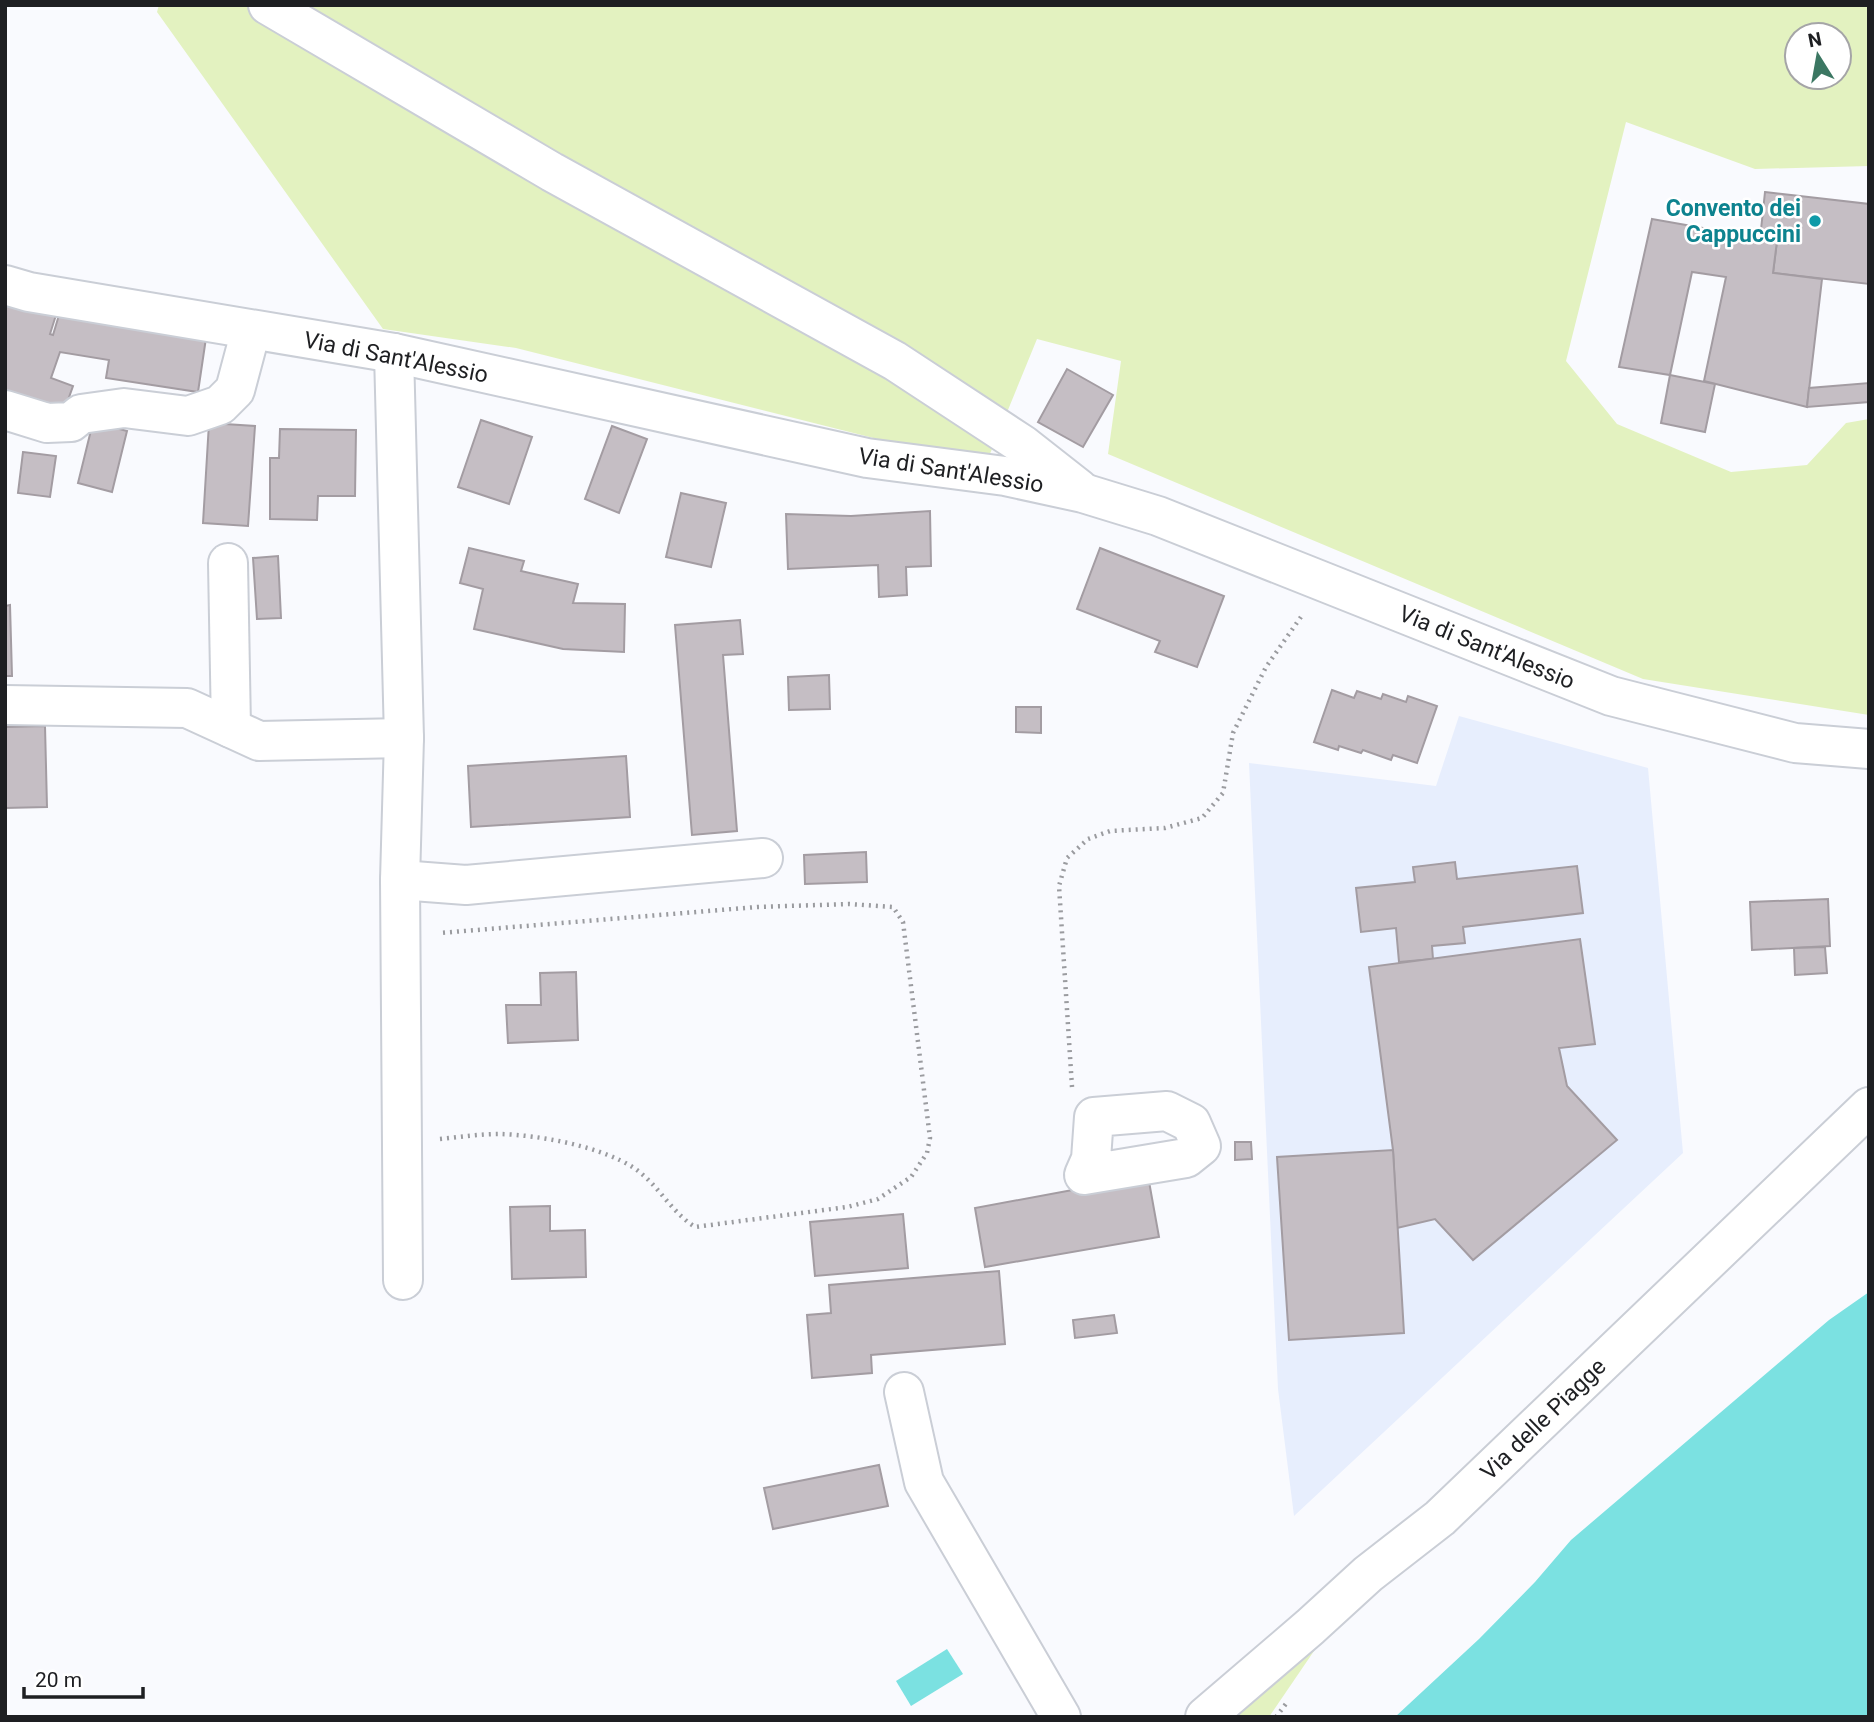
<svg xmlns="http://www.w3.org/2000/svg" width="1874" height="1722" font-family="Roboto,sans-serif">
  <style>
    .built { fill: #e7eefd }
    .green { fill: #e3f2c0; fill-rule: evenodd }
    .water { fill: #7be1e1 }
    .building { fill: #c5bec4; stroke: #a39ca2; stroke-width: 2 }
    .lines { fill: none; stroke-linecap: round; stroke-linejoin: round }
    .minor-casing { stroke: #caced6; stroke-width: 42 }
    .path { stroke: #9a9b9f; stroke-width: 4.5; stroke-dasharray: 2 5; stroke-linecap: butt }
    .minor { stroke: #fff; stroke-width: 38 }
    .culture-dot { fill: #0f9aa8; stroke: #fff; stroke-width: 2.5 }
    .labels { text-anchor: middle; stroke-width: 5; stroke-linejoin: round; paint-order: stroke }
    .culture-label { font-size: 23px; font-weight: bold; fill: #0d838f; stroke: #fff; text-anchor: end }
    .street-label { font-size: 23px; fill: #1e1f22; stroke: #fff }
  </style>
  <rect width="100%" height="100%" fill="#f9fafe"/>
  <!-- built -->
  <polygon class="built" points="1459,716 1648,768 1683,1153 1294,1516 1278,1389 1249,763 1436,786"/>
  <!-- green -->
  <g class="green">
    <path d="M 159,5 L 1869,5 L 1869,166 L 1755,169 L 1626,122 L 1566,361 L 1617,424 L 1731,472 L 1807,465 L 1846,423 L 1869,419 L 1869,715 L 1643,679 L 1108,454 L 1121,361 L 1037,339 L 985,466 L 516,348 L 383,329 L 157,12 ZM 1797,35 L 1839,35 L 1839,77 L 1797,77 Z"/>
    <polygon points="1329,1629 1269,1717 1226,1717"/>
  </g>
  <!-- water -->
  <g class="water">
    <polygon points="1869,1292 1869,1717 1395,1717 1479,1639 1535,1582 1571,1540 1829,1320"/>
    <polygon points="947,1649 963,1674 911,1706 896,1681"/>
  </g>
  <!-- building -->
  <g class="building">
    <polygon points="1765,192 1869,204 1869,284 1773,273 1777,241 1760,239"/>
    <polygon points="1652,219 1777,241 1773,273 1822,279 1807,407 1704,381 1726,277 1692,272 1670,375 1619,367"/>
    <polygon points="5,298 56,315 50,334 53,335 59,315 206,338 198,392 106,378 109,360 60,352 51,378 73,386 63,414 5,395"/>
    <polygon points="1067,369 1113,395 1083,447 1038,422"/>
    <polygon points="1670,375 1715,384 1705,432 1661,423"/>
    <polygon points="1869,383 1869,402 1807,407 1809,388"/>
    <polygon points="481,420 532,437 509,504 458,487"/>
    <polygon points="93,422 127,431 112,492 78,483"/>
    <polygon points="209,423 255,426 248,526 203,523"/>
    <polygon points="612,426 647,439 619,513 585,499"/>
    <polygon points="280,429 356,430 355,496 318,496 317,520 270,519 270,458 279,458"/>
    <polygon points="23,452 56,456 50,497 18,493"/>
    <polygon points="681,493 726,503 711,567 666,557"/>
    <polygon points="930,511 931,566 906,567 907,595 879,597 878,565 788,569 786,514 851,516"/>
    <polygon points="469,548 524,561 521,571 578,584 573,603 625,604 624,652 563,649 474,629 483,589 460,583"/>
    <polygon points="1100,548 1224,596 1197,667 1155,652 1160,641 1077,609"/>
    <polygon points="278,556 281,618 257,619 253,558"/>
    <polygon points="10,605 12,676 5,676 5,606"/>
    <polygon points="740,620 743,654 723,655 737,831 692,835 675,625"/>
    <polygon points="829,675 830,709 789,710 788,677"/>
    <polygon points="1332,690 1354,698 1357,691 1381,699 1383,694 1406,702 1408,696 1437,706 1417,763 1393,755 1391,760 1363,750 1361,753 1339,746 1338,750 1314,742"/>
    <polygon points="1016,707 1041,707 1041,733 1016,732"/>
    <polygon points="45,726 47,807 5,808 5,727"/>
    <polygon points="626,756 630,817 471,827 468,766"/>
    <polygon points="866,852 867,882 805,884 804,855"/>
    <polygon points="1455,862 1457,879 1577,866 1583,913 1463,927 1465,943 1432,946 1433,959 1399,962 1396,928 1361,932 1356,888 1415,882 1413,867"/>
    <polygon points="1828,899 1830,946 1752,950 1750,902"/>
    <polygon points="1580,939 1595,1044 1559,1048 1567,1086 1617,1140 1473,1260 1435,1219 1397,1228 1393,1150 1369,967"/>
    <polygon points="1825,947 1827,973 1795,975 1794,948"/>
    <polygon points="576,972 578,1040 508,1043 506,1005 541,1005 540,973"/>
    <polygon points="1235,1142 1251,1142 1252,1159 1235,1160"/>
    <polygon points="1393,1150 1404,1333 1289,1340 1277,1157"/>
    <polygon points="1148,1176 1159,1237 985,1267 975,1208"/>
    <polygon points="550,1206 550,1231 585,1230 586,1277 512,1279 510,1207"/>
    <polygon points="903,1214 908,1268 815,1276 810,1222"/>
    <polygon points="999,1271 1005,1344 871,1355 872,1373 812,1378 807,1315 831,1313 829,1285"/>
    <polygon points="1114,1315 1117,1333 1075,1338 1073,1320"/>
    <polygon points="879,1465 888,1506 773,1529 764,1488"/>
  </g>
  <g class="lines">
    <!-- minor casing -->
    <g class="minor-casing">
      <g id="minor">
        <polyline points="268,5 552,172 895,361 1023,445 1079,489"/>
        <polyline points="5,285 29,292 394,353 867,458 1005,476 1083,493 1158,516 1611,696 1795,743 1869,749"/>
        <polyline points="394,353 404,738 400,880 403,1280"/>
        <polyline points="5,410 47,423 71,422 81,414 124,408 188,416 220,405 235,390 251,330"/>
        <polyline points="228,563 231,728"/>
        <polyline points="5,705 187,708 259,741 404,738"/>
        <polyline points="400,880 466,885 763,858"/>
        <polygon points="1167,1111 1191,1123 1201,1146 1186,1158 1084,1175 1091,1159 1094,1117"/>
        <polyline points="904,1392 924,1482 1061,1717"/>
        <polyline points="1205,1717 1310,1627 1368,1574 1440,1518 1869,1107"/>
      </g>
    </g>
    <!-- path -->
    <g class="path">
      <polyline points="1072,1087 1059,886 1067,858 1088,839 1110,831 1165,828 1202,818 1223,793 1233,733 1266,667 1303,614"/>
      <path d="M 440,1139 C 460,1137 480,1134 499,1134 C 539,1135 600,1146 634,1168 C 658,1184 670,1211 695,1227 L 847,1207 L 878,1199 L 911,1177 L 927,1153 L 930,1138 L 903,922 L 893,907 L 849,904 L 757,907 L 440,933"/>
      <polyline points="1276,1717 1288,1701"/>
    </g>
    <!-- minor -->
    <use href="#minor" class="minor"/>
  </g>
  <!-- markers -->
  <circle class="culture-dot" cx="1815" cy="221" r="7"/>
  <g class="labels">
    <!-- culture labels -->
    <g class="culture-label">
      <text x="1801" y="216">Convento dei<tspan x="1801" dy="26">Cappuccini</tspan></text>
    </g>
    <!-- street labels -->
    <g class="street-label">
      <text transform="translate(396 357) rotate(11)" y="8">Via di Sant'Alessio</text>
      <text transform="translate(951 470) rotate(9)" y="8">Via di Sant'Alessio</text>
      <text transform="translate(1487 647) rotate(22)" y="8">Via di Sant'Alessio</text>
      <text transform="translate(1543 1419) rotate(-44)" y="8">Via delle Piagge</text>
    </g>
  </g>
  <!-- border -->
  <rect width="1874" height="1722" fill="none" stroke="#1e1f22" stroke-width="14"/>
  <!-- north arrow -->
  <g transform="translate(1818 56) rotate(349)"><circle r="33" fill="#ffffff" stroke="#a5a5a7" stroke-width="2"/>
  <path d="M0-5L12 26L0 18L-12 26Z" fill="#3b7762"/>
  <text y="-10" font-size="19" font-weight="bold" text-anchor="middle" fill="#1e1f22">N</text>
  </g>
  <!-- scale -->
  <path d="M24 1687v10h119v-10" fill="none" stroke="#1e1f22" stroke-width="3.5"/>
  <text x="35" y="1687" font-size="21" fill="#1e1f22" stroke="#ffffff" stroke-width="5" paint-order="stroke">20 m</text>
</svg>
